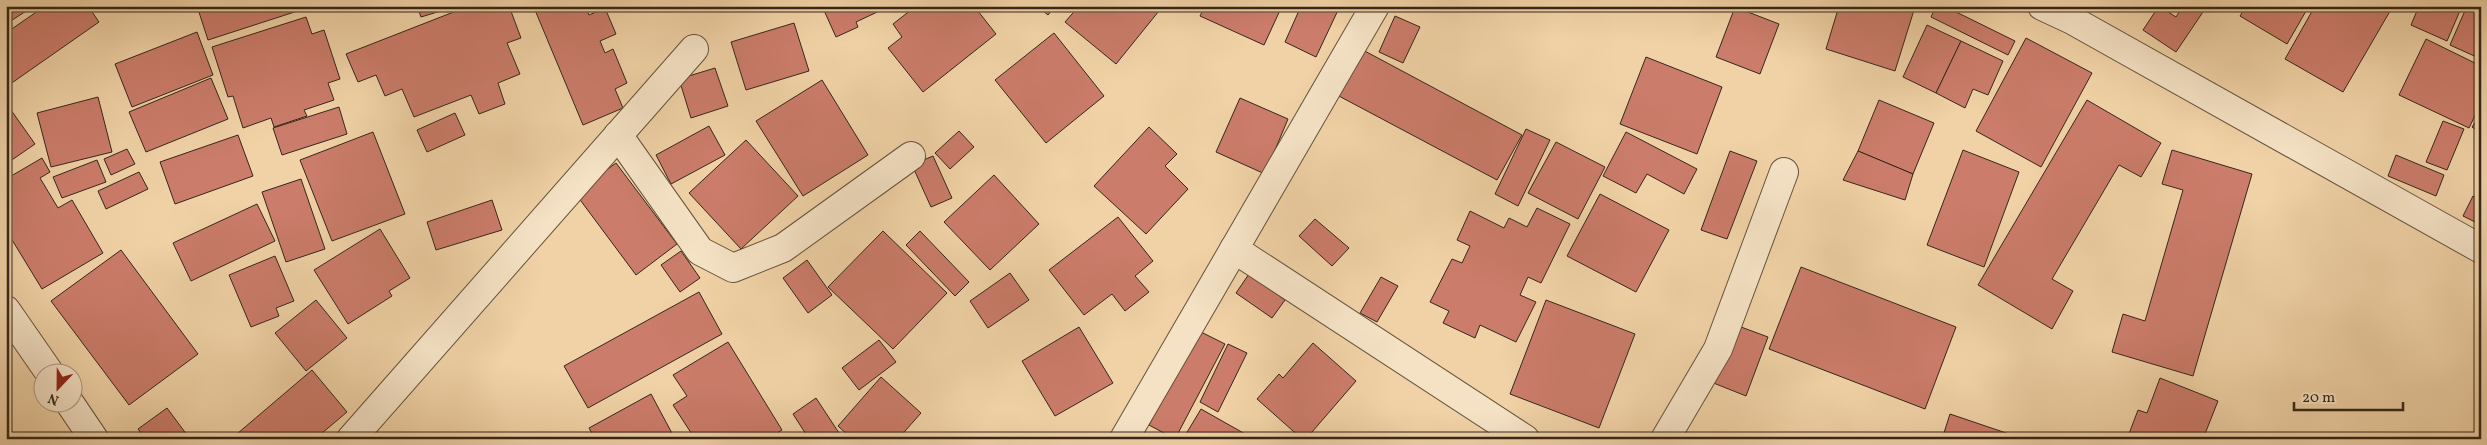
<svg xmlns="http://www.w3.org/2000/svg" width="2487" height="445" font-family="Vollkorn,serif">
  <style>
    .building { fill: #cb7c6a; stroke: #35271a }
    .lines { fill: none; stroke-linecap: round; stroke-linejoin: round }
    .minor-casing { stroke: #64523d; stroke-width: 30 }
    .minor { stroke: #f5e2c5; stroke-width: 28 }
  </style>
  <rect width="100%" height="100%" fill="#f0d2a6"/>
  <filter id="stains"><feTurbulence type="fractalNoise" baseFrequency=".004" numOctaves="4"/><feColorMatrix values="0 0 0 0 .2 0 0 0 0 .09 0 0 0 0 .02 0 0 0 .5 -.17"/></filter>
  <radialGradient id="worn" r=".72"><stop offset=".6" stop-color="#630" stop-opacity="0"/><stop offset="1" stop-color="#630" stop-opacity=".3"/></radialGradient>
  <!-- building -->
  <g class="building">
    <polygon points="6,6 34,6 6,24"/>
    <polygon points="45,6 88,6 99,22 6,87 6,33"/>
    <polygon points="197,6 310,6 310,7 208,40"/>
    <polygon points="417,6 457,6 421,17"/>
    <polygon points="469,6 509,6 521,38 507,43 520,74 498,83 505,104 479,114 471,95 414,117 402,89 385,96 376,75 358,82 346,54"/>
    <polygon points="545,6 585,6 589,15 605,8 616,34 600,41 605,53 613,49 627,83 615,89 623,108 583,125 535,10"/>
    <polygon points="822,6 890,6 856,22 858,27 836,37"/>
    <polygon points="916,6 974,6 996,34 923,92 888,48 902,37 893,24"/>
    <polygon points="1037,6 1055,6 1048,15"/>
    <polygon points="1079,6 1163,6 1116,64 1065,22"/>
    <polygon points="1205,6 1282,6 1264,45 1200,16"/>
    <polygon points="1301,6 1340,6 1316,57 1285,42"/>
    <polygon points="1839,6 1902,6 1914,10 1895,71 1826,49"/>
    <polygon points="1936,6 1944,6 2015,41 2008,55 1931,17"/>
    <polygon points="2159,6 2176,17 2183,6 2207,6 2176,52 2143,30"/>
    <polygon points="2246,6 2309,6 2287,44 2240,16"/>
    <polygon points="2315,6 2393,6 2343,92 2285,59"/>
    <polygon points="2419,6 2462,6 2447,41 2411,25"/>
    <polygon points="2467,6 2481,6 2481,59 2450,45"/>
    <polygon points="1735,7 1779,24 1760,74 1716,57"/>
    <polygon points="1395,16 1420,27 1403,63 1379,52"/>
    <polygon points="306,17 312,34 324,30 340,79 328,83 334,100 304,110 307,116 274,127 271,118 243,128 233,96 228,97 212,47"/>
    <polygon points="794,23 809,71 746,90 731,42"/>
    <polygon points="1927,25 1961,41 1936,93 1903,77"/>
    <polygon points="197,32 213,75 132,107 115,64"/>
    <polygon points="1054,33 1104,96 1046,143 995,80"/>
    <polygon points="2026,38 2092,73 2041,167 1976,131"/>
    <polygon points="2426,39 2481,66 2481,103 2469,128 2399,95"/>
    <polygon points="1961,41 2003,61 1988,95 1973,89 1965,108 1936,93"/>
    <polygon points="1361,49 1522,135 1497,180 1337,95"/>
    <polygon points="1646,57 1722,87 1697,154 1620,124"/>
    <polygon points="715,68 728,106 691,118 679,79"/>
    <polygon points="211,78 228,119 146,152 129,112"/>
    <polygon points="822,80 868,155 803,196 756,121"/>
    <polygon points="98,97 112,152 51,167 37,113"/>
    <polygon points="1240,98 1288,119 1265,174 1216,152"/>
    <polygon points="1879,100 1934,123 1913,174 1858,151"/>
    <polygon points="2087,100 2161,143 2141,177 2119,165 2052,279 2073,291 2052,329 1978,285"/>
    <polygon points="6,103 35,144 6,164"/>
    <polygon points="339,107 347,134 282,155 273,128"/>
    <polygon points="455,113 465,135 427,152 417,130"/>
    <polygon points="2481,114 2481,133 2472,127"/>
    <polygon points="2443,121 2464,129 2447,170 2426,162"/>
    <polygon points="709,126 725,155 671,184 656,155"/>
    <polygon points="1149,127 1177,154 1165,166 1188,189 1146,234 1094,186"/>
    <polygon points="1526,129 1550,140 1518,206 1495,194"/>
    <polygon points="959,131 974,147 950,169 935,153"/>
    <polygon points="373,132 405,214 332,241 300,160"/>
    <polygon points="1626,132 1697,169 1684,194 1647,174 1636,193 1603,176"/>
    <polygon points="238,135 253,176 175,204 160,162"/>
    <polygon points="746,140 798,196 741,249 689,193"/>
    <polygon points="1556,142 1605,167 1578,219 1528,193"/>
    <polygon points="127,149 135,164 111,175 104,159"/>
    <polygon points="1963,150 2019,172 1984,267 1927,245"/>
    <polygon points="2172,150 2252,174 2193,376 2112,352 2123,314 2145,321 2183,190 2162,184"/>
    <polygon points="1730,151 1757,161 1727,239 1701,230"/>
    <polygon points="1858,151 1913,174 1905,200 1843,180"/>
    <polygon points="2396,155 2444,175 2436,196 2388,176"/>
    <polygon points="933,156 952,198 931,207 912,165"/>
    <polygon points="42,158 50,172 40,178 58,208 72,200 103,253 42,289 6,230 6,179"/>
    <polygon points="97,160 106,182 62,198 53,177"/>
    <polygon points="616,163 677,244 636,275 575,193"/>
    <polygon points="139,172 148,189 106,209 98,191"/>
    <polygon points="994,175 1039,224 990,270 944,222"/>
    <polygon points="301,179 325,249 286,262 262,192"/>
    <polygon points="1600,194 1669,230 1636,292 1567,256"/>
    <polygon points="2473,196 2481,199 2481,225 2463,216"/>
    <polygon points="492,200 502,230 436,250 427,222"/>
    <polygon points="257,204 275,241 191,281 173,243"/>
    <polygon points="1537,208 1570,224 1541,283 1528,277 1520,295 1536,302 1516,342 1480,325 1475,338 1443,323 1449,311 1430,302 1452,259 1462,263 1470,246 1457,240 1470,211 1504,228 1509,218 1527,227"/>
    <polygon points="1118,217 1153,261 1135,276 1149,292 1125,311 1112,294 1084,315 1049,270"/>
    <polygon points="1315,219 1349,248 1332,266 1299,236"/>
    <polygon points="380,229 410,278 389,291 392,296 348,324 314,270"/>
    <polygon points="883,231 947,293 893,349 828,287"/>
    <polygon points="920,231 969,282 955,296 906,245"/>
    <polygon points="121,250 198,354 129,405 51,301"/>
    <polygon points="681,251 700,278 680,292 661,265"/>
    <polygon points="275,256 294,301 276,308 279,316 251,327 229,275"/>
    <polygon points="807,260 832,295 808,313 783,278"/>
    <polygon points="1801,267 1956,327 1925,409 1769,349"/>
    <polygon points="1010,273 1029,300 988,328 970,301"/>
    <polygon points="1249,274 1285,300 1272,318 1236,293"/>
    <polygon points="1381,277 1398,286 1377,322 1360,313"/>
    <polygon points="699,292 722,334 588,408 564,366"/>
    <polygon points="316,300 347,338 306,371 275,333"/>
    <polygon points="1546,300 1635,334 1599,428 1510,394"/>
    <polygon points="1733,324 1768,337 1746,396 1711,382"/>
    <polygon points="1079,327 1113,383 1055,416 1022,361"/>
    <polygon points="1199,331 1225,344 1175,439 1149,425"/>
    <polygon points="879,340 896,362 859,390 842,368"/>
    <polygon points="728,342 782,430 768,439 695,439 673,405 687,396 673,375"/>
    <polygon points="1313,343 1356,381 1306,439 1302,439 1257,399 1279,374 1283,378"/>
    <polygon points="1228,344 1247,353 1218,412 1200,402"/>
    <polygon points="312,370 347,412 315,439 231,439"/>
    <polygon points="881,377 921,413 898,439 852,439 838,426"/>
    <polygon points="2160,378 2218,401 2203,439 2127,439 2138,410 2147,413"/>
    <polygon points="651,394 674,437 595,439 589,428"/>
    <polygon points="816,398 843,439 809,439 793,414"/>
    <polygon points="167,408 190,439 145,439 138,429"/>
    <polygon points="1201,409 1254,439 1183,439"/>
    <polygon points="1950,414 2012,435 2011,439 1942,439"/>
  </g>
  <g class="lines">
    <!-- minor casing -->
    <g class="minor-casing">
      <g id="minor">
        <polyline points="2042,6 2072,20 2481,249"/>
        <polyline points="618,135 700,251 733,268 783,248 911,156"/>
        <polyline points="1234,249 1525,439"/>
        <polyline points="6,310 49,372"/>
        <polyline points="69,402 94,439"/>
        <polyline points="351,439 694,49"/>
        <polyline points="1124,439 1375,6"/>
        <polyline points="1665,439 1718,349 1784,172"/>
      </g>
    </g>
    <!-- minor -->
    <use href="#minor" class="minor"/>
  </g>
  <!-- margin -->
  <rect width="2487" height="445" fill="none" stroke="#f0d2a6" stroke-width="25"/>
  <rect x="8" y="8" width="2472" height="430" fill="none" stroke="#35271a" stroke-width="2.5"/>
  <rect x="12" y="12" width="2462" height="420" fill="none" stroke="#35271a"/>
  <!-- north arrow -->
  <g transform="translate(58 388) rotate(202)"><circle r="24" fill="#f5e2c5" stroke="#a89781"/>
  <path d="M0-4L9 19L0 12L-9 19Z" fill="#8f2418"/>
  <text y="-8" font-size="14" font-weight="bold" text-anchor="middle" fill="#35271a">N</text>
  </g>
  <!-- scale -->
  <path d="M2294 402v8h109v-8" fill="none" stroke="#35271a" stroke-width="2.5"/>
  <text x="2302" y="402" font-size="15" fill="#35271a" stroke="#f5e2c5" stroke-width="4" paint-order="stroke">20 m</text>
  <rect width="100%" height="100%" filter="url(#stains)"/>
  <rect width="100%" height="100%" fill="url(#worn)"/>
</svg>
